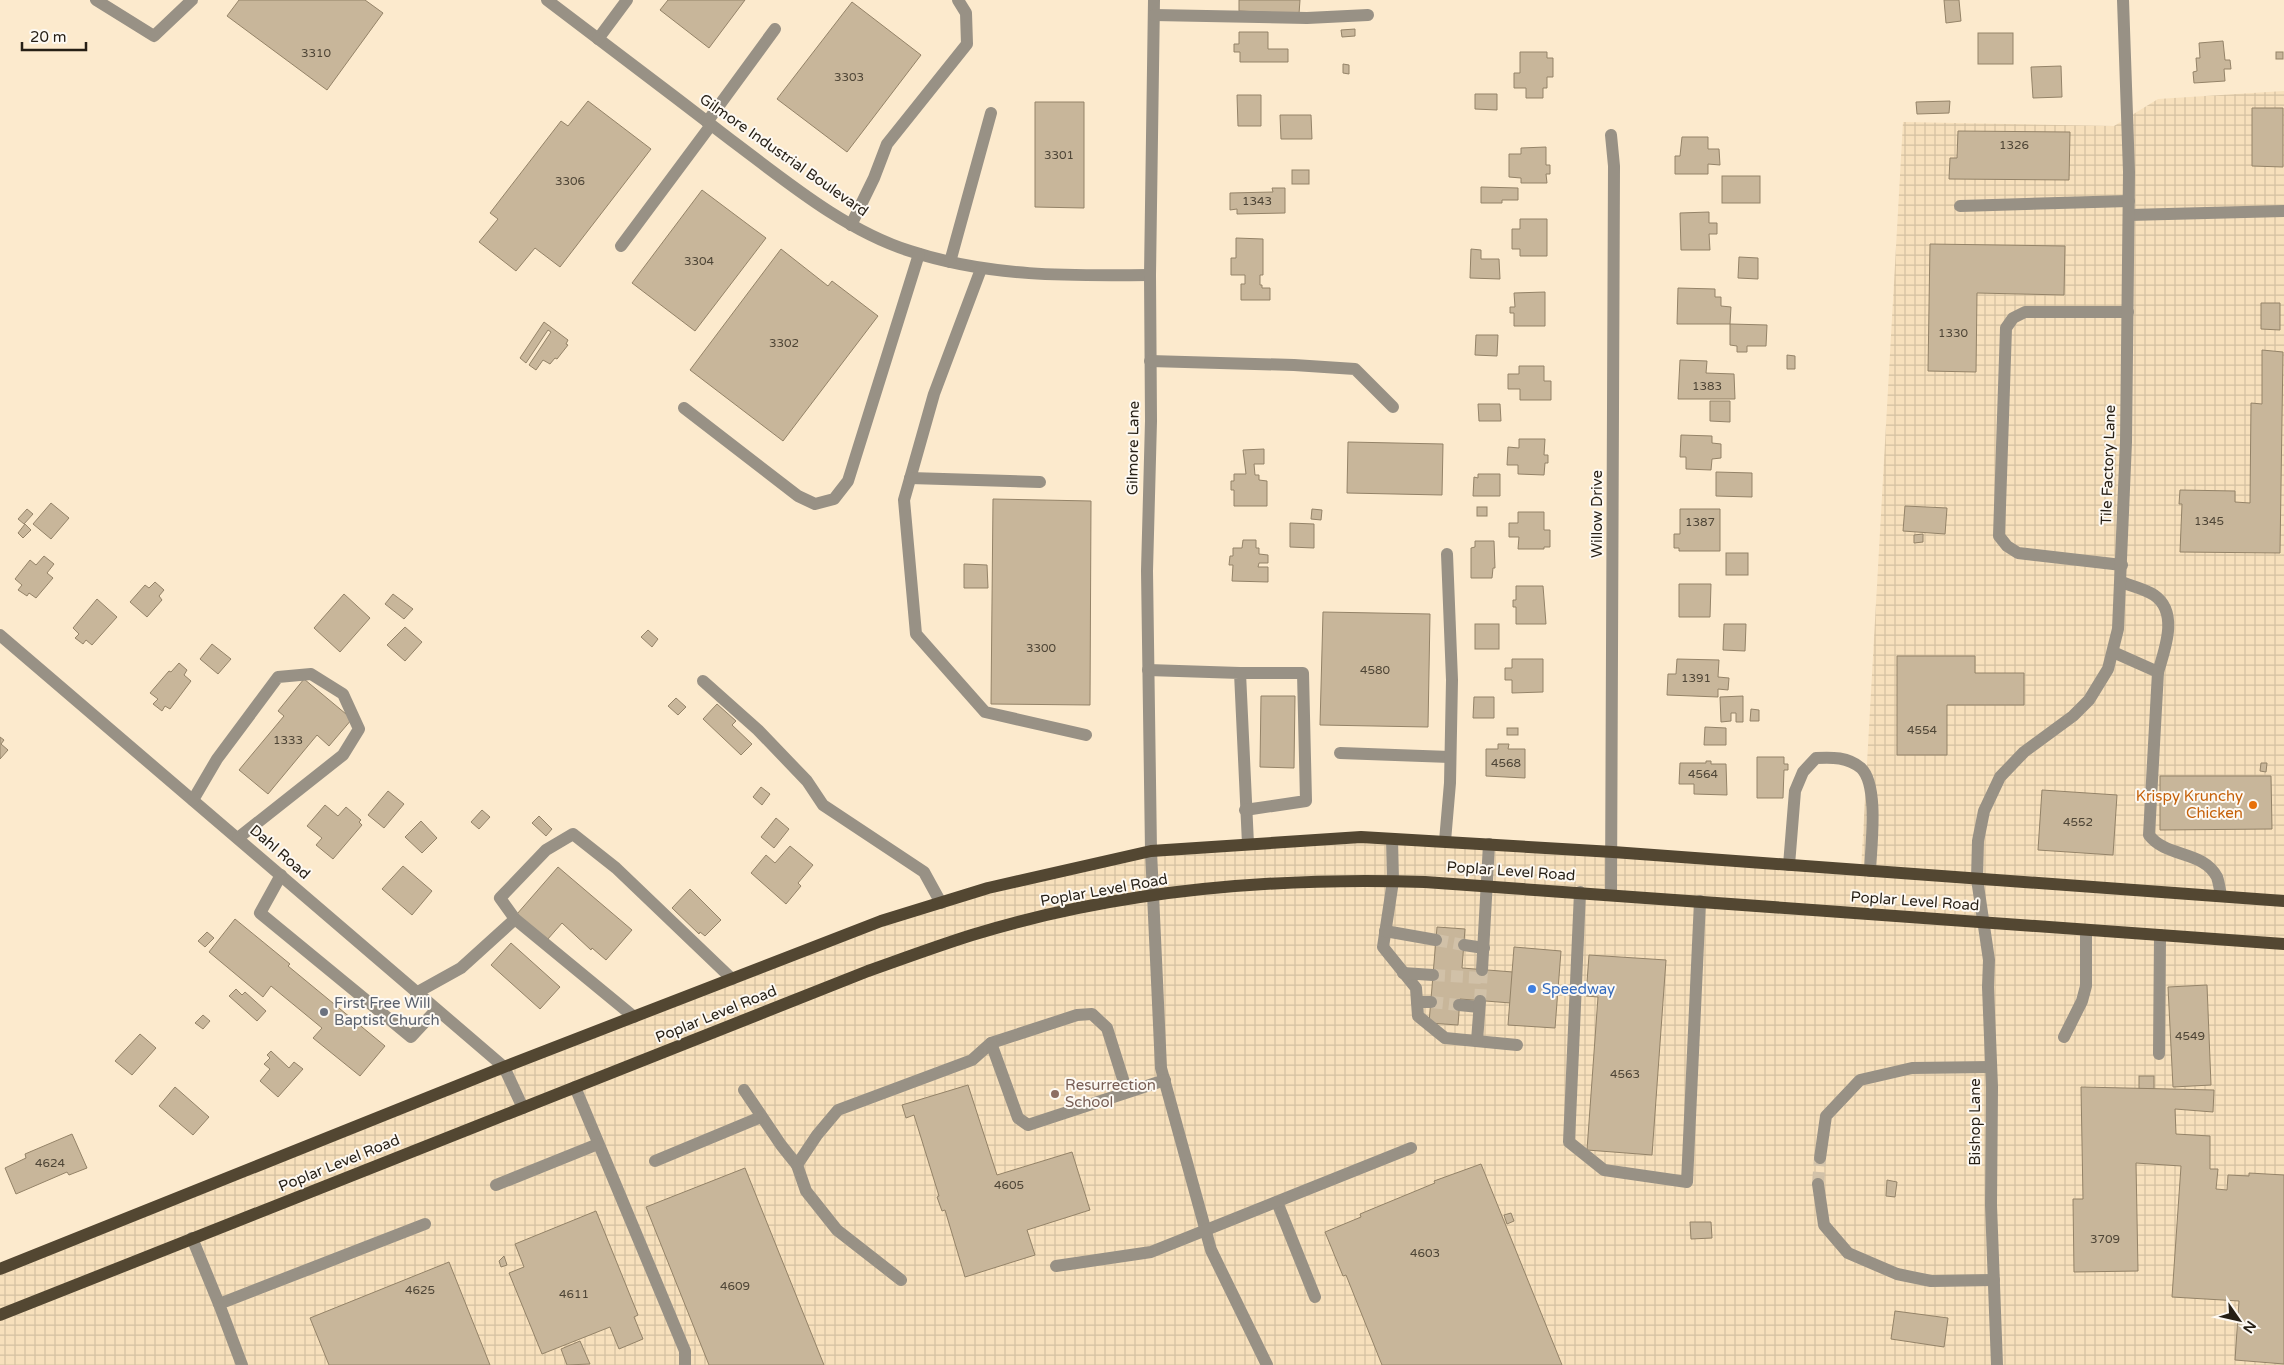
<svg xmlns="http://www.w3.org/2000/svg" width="2284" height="1365" font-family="'Varela Round',sans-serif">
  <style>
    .industrial { fill: url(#industrial-grid) }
    .building { fill: #c8b69a; stroke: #948368 }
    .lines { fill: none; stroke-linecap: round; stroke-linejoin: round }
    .minor-tunnel { stroke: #d1c1a8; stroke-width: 12; stroke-dasharray: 12 6; stroke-linecap: butt }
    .minor { stroke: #989185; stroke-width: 12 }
    .major { stroke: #534732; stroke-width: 12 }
    .food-dot { fill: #e8710a; stroke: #fdf9f3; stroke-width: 2 }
    .shop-dot { fill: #3f7fe0; stroke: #fdf9f3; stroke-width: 2 }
    .worship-dot { fill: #6b7280; stroke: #fdf9f3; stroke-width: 2 }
    .education-dot { fill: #8d6e63; stroke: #fdf9f3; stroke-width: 2 }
    .labels { text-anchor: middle; stroke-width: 4; stroke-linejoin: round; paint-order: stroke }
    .number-label { font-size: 12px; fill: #4e4536 }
    .street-label { font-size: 15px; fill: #261f15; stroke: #fdf9f3 }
    .food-label { font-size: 15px; fill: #c56008; stroke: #fdf9f3; text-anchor: end }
    .shop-label { font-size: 15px; fill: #366cbe; stroke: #fdf9f3; text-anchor: start }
    .worship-label { font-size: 15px; fill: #5b616d; stroke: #fdf9f3; text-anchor: start }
    .education-label { font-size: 15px; fill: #785e54; stroke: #fdf9f3; text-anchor: start }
  </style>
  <defs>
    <pattern id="industrial-grid" width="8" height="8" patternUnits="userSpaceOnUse" patternTransform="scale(1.25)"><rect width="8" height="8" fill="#f7e0bc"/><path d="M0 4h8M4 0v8" fill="none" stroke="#d4c0a1"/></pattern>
  </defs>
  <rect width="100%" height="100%" fill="#fceacd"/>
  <!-- industrial -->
  <polygon class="industrial" points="2284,91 2284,1365 0,1365 0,1269 881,921 1151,851 1361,837 1861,870 1903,122 2114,126 2158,99"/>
  <!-- building -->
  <g class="building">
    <polygon points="239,0 365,0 383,13 327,90 227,16"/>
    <polygon points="668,0 745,0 709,48 660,10"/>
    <polygon points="1239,0 1300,0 1299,14 1239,11"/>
    <polygon points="1944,0 1959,0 1961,21 1946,23"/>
    <polygon points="852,2 921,55 847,152 777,99"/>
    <polygon points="1355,29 1355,36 1342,37 1341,30"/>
    <polygon points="1239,32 1268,32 1268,49 1288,49 1288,62 1240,62 1240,52 1234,52 1234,44 1239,44"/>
    <rect x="1978" y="33" width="35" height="31"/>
    <polygon points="2223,41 2225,60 2230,60 2231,69 2224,69 2225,81 2194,83 2193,72 2197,71 2196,58 2200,58 2199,43"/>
    <polygon points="1520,52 1547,52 1547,58 1553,58 1553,77 1547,77 1547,88 1543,88 1543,98 1526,98 1526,88 1514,88 1514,73 1520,73"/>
    <rect x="2276" y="52" width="7" height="7"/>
    <polygon points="1343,64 1349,65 1349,74 1343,73"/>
    <polygon points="2061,66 2062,97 2033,98 2031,67"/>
    <polygon points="1475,94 1497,94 1497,110 1475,109"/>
    <polygon points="1237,95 1261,95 1261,126 1238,126"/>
    <polygon points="588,101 651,149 560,267 535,248 516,271 479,242 498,219 490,213 561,121 568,126"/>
    <polygon points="1950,101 1949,113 1917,114 1916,102"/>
    <polygon points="1035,102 1084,102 1084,208 1035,207"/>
    <polygon points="2252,108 2283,108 2283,167 2252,166"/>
    <polygon points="1280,115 1311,115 1312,139 1281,139"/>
    <polygon points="1958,131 2070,132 2069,180 1949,179 1950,158 1957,158"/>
    <polygon points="1682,137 1708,137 1708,149 1719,149 1720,165 1708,164 1708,174 1675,174 1675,156 1680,156"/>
    <polygon points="1546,147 1546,165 1550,165 1550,174 1546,174 1547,183 1521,183 1521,178 1509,177 1509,154 1521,154 1521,148"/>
    <rect x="1292" y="170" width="17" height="14"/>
    <rect x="1722" y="176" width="38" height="27"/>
    <polygon points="1481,187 1518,188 1518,200 1502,200 1502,203 1481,203"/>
    <polygon points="1272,188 1285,188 1285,213 1237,214 1237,209 1230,210 1230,193 1273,192"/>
    <polygon points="702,190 766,238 695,331 632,283"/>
    <polygon points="1709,212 1709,223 1717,223 1717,234 1709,234 1710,250 1681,250 1680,213"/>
    <polygon points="1520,219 1547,219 1547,256 1520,256 1520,249 1512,249 1512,229 1520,229"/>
    <polygon points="1236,238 1263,239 1263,275 1260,275 1260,285 1262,285 1262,288 1270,288 1270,300 1241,300 1241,284 1245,284 1245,275 1231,275 1231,258 1236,258"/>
    <polygon points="1930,244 2065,246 2064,295 1977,293 1976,372 1928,371"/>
    <polygon points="781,249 828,286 832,281 878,316 783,441 690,370"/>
    <polygon points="1471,249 1481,250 1481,259 1499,259 1500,279 1470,278"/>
    <polygon points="1739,257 1758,258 1758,279 1738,278"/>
    <polygon points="1678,288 1715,289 1715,297 1721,297 1721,306 1731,307 1730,324 1677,324"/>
    <polygon points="1545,292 1545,326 1514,326 1514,313 1510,313 1510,307 1515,307 1514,293"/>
    <polygon points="2261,303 2280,303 2280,330 2261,329"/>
    <polygon points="544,322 568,340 566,344 568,345 557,359 555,358 550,364 543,360 536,370 529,365 551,332 548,330 526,363 520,358"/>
    <polygon points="1730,324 1767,325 1766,346 1747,346 1747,352 1737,352 1737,346 1730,345"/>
    <polygon points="1476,335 1498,335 1497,356 1475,355"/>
    <polygon points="2262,350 2283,352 2280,553 2180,552 2182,504 2179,504 2180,490 2235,491 2235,502 2250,503 2251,403 2262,404"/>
    <polygon points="1787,355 1795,356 1795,369 1787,369"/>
    <polygon points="1680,360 1707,361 1706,373 1734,374 1735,399 1678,399"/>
    <polygon points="1519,366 1544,366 1544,381 1551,381 1551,400 1520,400 1520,389 1508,389 1508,374 1519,374"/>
    <polygon points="1710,401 1730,401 1730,422 1710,421"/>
    <polygon points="1478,404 1500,404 1501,421 1479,421"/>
    <polygon points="1681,435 1712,436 1712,443 1721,444 1721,458 1712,459 1711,470 1686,469 1686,457 1680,457"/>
    <polygon points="1519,439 1545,439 1544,455 1548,455 1548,463 1545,463 1544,475 1518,474 1518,465 1507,465 1508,447 1519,448"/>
    <polygon points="1348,442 1443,444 1442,495 1347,493"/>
    <polygon points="1264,449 1264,464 1254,464 1255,475 1259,475 1259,480 1267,481 1267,506 1234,506 1234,490 1231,490 1231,481 1234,481 1234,474 1246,474 1243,450"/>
    <polygon points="1716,472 1752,473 1752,497 1716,496"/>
    <polygon points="1478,474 1500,474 1500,496 1473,496 1474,477 1478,478"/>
    <polygon points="993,499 1091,501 1090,705 991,704"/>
    <polygon points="51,503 69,518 51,539 33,524"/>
    <polygon points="1905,506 1947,508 1945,534 1903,531"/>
    <rect x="1477" y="507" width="10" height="9"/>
    <polygon points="27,509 33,514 24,524 18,519"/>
    <polygon points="1312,509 1322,510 1321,520 1311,519"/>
    <polygon points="1680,509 1720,509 1720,551 1679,551 1679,548 1674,548 1674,534 1680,534"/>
    <polygon points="1518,512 1544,512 1544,530 1550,530 1550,547 1544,547 1544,549 1518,549 1519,537 1509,537 1509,523 1518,523"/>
    <polygon points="1290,523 1314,524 1314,548 1290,547"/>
    <polygon points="25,524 31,530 23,538 18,533"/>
    <polygon points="1923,534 1923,542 1914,543 1914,535"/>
    <polygon points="1243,540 1256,540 1256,548 1259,548 1259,554 1268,555 1268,563 1259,563 1258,567 1268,567 1268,582 1232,581 1233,565 1229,565 1230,556 1233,556 1233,548 1242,548"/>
    <polygon points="1475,541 1494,541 1495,568 1493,568 1492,578 1471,578 1471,548 1475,547"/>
    <rect x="1726" y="553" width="22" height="22"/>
    <polygon points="44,556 54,564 47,573 53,578 36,598 29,593 27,596 18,590 22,585 15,579 30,560 36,565"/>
    <polygon points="964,564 987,565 988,588 964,588"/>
    <polygon points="155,582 164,590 159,596 162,600 147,617 130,602 145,585 149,588"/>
    <polygon points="1679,584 1711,584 1710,617 1679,617"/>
    <polygon points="1516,586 1543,586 1546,624 1516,624 1516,607 1513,607 1513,600 1516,600"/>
    <polygon points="344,594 370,618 340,652 314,628"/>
    <polygon points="393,594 413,609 404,619 385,604"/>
    <polygon points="97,599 117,617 92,645 86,640 83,644 75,638 79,634 73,628"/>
    <polygon points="1323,612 1430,614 1428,727 1320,725"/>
    <rect x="1475" y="624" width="24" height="25"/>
    <polygon points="1724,624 1746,624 1745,651 1723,650"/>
    <polygon points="405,627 422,642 405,661 387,645"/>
    <polygon points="648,630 658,639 652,647 641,637"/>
    <polygon points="212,644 231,659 218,674 200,659"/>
    <polygon points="1897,656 1975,656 1975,673 2024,673 2024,705 1947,705 1947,755 1897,755"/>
    <polygon points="1512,659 1543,659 1543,692 1512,693 1512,680 1505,680 1505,668 1512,668"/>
    <polygon points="1677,659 1719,660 1718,677 1729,678 1728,690 1718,689 1718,697 1667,695 1668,674 1676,674"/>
    <polygon points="179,663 187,670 184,675 191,681 170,709 165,706 162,711 153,704 158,699 150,693 169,671 171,672"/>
    <polygon points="304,679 352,719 329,746 317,735 268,794 239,770 284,716 278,711"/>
    <polygon points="1261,696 1295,696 1294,768 1260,767"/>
    <polygon points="1743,696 1743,722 1736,722 1736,713 1731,713 1731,721 1721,722 1720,697"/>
    <polygon points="1474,697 1494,697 1494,718 1473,718"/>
    <polygon points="676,698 686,707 678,715 668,706"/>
    <polygon points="717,704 736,721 732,725 752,744 741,755 703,719"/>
    <polygon points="1751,709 1759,710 1759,721 1750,721"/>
    <polygon points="1705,727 1726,728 1726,745 1704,745"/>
    <rect x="1507" y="728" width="11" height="7"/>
    <polygon points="0,737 4,740 1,744 8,750 0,759"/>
    <polygon points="1498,744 1509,744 1508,749 1525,749 1525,778 1486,776 1486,749 1498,749"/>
    <polygon points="1757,757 1784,757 1784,764 1788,764 1788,770 1784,770 1783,798 1757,798"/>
    <polygon points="1706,761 1711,761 1711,764 1726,764 1727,795 1694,794 1694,784 1679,784 1680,763 1706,763"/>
    <polygon points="2261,763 2267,763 2266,772 2260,771"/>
    <polygon points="2160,776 2271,776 2272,829 2160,830"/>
    <polygon points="761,787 770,794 762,805 753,797"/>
    <polygon points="2042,790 2117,795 2113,855 2038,850"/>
    <polygon points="388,791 404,804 384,828 368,815"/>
    <polygon points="325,805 338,816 346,807 361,820 359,822 362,825 333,859 316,845 322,838 307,826"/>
    <polygon points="482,810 490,817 479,829 471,822"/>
    <polygon points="539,816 552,829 546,836 532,823"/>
    <polygon points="776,818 789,829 774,848 761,837"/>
    <polygon points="421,821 437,838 422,853 405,837"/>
    <polygon points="790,846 813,865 798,883 801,886 786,904 751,873 766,855 775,863"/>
    <polygon points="403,866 432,891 412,915 382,889"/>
    <polygon points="558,867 632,930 606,960 592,948 591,950 562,923 547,940 517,914"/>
    <polygon points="690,889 721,920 705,936 700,932 699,934 672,908"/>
    <polygon points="235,919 290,964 288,966 385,1046 360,1076 313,1038 322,1028 271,986 263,997 209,952"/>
    <polygon points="1437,927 1465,929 1462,968 1513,972 1511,1003 1460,999 1458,1025 1429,1023"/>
    <polygon points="207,932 214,938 205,947 198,941"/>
    <polygon points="511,943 560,987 540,1009 491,965"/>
    <polygon points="1514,947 1561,951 1555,1028 1508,1025"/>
    <polygon points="1589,955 1666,960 1652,1155 1587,1150 1598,997 1586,996"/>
    <polygon points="2207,985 2211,1085 2173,1087 2168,987"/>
    <polygon points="236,989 242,995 245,992 266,1011 257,1021 229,996"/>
    <polygon points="203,1015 210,1021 203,1029 195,1023"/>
    <polygon points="140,1034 156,1048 132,1075 115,1061"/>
    <polygon points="271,1051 289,1068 294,1062 303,1069 278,1097 260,1081 270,1069 264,1064 270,1058 267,1055"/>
    <rect x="2139" y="1076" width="15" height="13"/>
    <polygon points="968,1085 997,1175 1072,1152 1090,1210 1027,1230 1035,1255 965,1277 945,1210 942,1211 937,1197 939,1196 914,1115 906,1118 902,1105"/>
    <polygon points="175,1087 209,1117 193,1135 159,1106"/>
    <polygon points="2081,1087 2214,1090 2213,1112 2175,1109 2176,1134 2210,1136 2210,1169 2218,1169 2216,1189 2227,1190 2228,1175 2249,1176 2249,1173 2284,1175 2284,1364 2235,1360 2239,1301 2172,1297 2181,1166 2136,1163 2138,1271 2074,1272 2073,1199 2083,1199"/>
    <polygon points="72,1134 87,1168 69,1175 67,1172 16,1194 5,1168 26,1158 25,1154"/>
    <polygon points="1481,1164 1562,1365 1382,1365 1346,1275 1343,1276 1325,1232 1361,1217 1360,1214 1435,1183 1434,1181"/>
    <polygon points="745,1168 824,1365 709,1365 646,1207"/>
    <polygon points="1887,1180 1897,1182 1895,1197 1886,1196"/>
    <polygon points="596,1211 638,1315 634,1317 643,1339 619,1349 610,1327 542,1354 509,1273 524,1267 515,1244"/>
    <polygon points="1511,1213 1514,1221 1507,1224 1504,1215"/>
    <polygon points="1690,1222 1711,1222 1712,1238 1691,1239"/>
    <polygon points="504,1256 507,1265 501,1267 499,1261"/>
    <polygon points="449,1262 490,1365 329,1365 310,1318"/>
    <polygon points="1895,1311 1948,1318 1944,1347 1891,1339"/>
    <polygon points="580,1341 590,1364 567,1365 561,1349"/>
  </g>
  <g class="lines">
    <!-- minor-tunnel -->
    <g class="minor-tunnel">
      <polyline points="1436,940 1464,945"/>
      <polyline points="1433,975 1482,978"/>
      <polyline points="1480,1001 1482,970"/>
      <polyline points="1431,1002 1459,1005"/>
      <polyline points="1818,1184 1820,1158"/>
    </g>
    <!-- minor -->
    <g class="minor">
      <polyline points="96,0 154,36 192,0"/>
      <path d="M 547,0 C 609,47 670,93 731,140 C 786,181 844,230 910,251 C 989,277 1069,276 1150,275"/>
      <polyline points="1154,0 1150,275 1151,421 1147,571 1151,851 1161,1068 1211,1250 1267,1365"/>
      <polyline points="1154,15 1307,18 1368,15"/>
      <polyline points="598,39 627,0"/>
      <polyline points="707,122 775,29"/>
      <polyline points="1960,206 2129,201"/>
      <polyline points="2129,215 2284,211"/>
      <polyline points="851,225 874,178 887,144 967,44 966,13 958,0"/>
      <polyline points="621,246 711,125"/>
      <polyline points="950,262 991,113"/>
      <polyline points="981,269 934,394 904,500 916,634 985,712 1086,735"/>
      <polyline points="1150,361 1294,365 1355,369 1393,407"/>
      <polyline points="684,408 798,496 815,504 834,499 848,481 919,254"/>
      <polyline points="910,478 1040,482"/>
      <polyline points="2122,565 2018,553 2007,546 1999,536 2006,328 2013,318 2025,312 2128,312"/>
      <path d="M 2121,582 C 2132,586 2145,589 2154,595 C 2179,612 2165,649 2158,672"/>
      <polyline points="0,635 504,1067 523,1108"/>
      <path d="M 2113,652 L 2158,672 L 2149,835 C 2166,858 2203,850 2217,877 C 2219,883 2220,890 2221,896"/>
      <polyline points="1148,670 1240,673 1248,844"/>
      <polyline points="1240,673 1303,673 1306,801 1245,810"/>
      <polyline points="703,681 758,730 807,781 823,805 924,872 941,903"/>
      <polyline points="1340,753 1450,757"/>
      <polyline points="193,800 217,759 278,677 311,674 343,694 359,729 343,755 238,838"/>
      <polyline points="1392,839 1393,881 1383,947 1416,988 1418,1016 1445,1038 1517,1045"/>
      <polyline points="1445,841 1450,783 1452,680 1447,554"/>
      <path d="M 1789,865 L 1795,791 L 1803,772 L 1816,758 C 1832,757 1848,757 1861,768 C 1879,785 1871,846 1870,871"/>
      <polyline points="281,875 260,913 411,1037 436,1010"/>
      <polyline points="1580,892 1569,1142 1604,1170 1687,1182 1700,901"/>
      <polyline points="1611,894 1614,166 1611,135"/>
      <polyline points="1385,931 1436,940"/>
      <polyline points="1464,945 1484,948"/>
      <polyline points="1482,970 1489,844"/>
      <polyline points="1403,973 1433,975"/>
      <polyline points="416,993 461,968 515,919"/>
      <polyline points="1417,1002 1431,1002"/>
      <polyline points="1459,1005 1479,1007"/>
      <polyline points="634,1017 515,919 500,898 546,850 573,834 616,868 732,979"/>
      <polyline points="2064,1037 2082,1001 2086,986 2086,930"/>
      <polyline points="1477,1041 1480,1001"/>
      <polyline points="991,1043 1077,1015 1092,1014 1107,1028 1127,1092"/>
      <polyline points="2159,1054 2160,935"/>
      <polyline points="575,1087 685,1351 685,1365"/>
      <polyline points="744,1090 781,1145 797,1165 817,1135 838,1110 972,1060 991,1043 1018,1118 1028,1125 1165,1080"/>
      <polyline points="1820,1158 1826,1116 1860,1080 1912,1068 1991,1067"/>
      <polyline points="655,1161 761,1117"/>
      <polyline points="797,1165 806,1191 837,1230 901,1280"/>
      <polyline points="1818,1184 1824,1225 1848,1253 1897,1274 1931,1281 1994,1280"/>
      <polyline points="496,1185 598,1144"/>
      <polyline points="1277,1202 1315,1297"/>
      <polyline points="192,1238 219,1304"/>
      <polyline points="1056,1266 1151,1252 1411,1148"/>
      <polyline points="242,1365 219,1304 425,1224"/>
      <polyline points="1997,1365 1991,1205 1992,1087 1988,987 1989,960 1977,879 1978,841 1984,811 2000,777 2024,752 2073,716 2089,700 2108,669 2118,629 2126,442 2129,172 2123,0"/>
    </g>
    <!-- major -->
    <g class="major">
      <polyline points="0,1269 504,1067 881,921 988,888 1151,851 1361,837 1613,852 2284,901"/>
      <path d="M 0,1315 L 868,971 C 902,959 937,946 972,935 C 1118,890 1273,877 1425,882 L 2284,944"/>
    </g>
  </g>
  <!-- markers -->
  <circle class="food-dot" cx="2253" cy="805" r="5"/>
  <circle class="shop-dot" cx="1532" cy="989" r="5"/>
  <circle class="worship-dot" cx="324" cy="1012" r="5"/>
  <circle class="education-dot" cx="1055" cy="1094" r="5"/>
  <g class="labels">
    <!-- number labels -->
    <g class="number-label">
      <text x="316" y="57">3310</text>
      <text x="849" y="81">3303</text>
      <text x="2014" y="149">1326</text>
      <text x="1059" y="159">3301</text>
      <text x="570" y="185">3306</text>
      <text x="1257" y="205">1343</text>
      <text x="699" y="265">3304</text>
      <text x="1953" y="337">1330</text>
      <text x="784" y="347">3302</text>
      <text x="1707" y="390">1383</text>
      <text x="2209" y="525">1345</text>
      <text x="1700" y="526">1387</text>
      <text x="1041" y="652">3300</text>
      <text x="1375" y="674">4580</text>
      <text x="1696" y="682">1391</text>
      <text x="1922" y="734">4554</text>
      <text x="288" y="744">1333</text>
      <text x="1506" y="767">4568</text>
      <text x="1703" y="778">4564</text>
      <text x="2078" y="826">4552</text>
      <text x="2190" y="1040">4549</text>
      <text x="1625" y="1078">4563</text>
      <text x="50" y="1167">4624</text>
      <text x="1009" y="1189">4605</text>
      <text x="2105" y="1243">3709</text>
      <text x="1425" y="1257">4603</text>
      <text x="735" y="1290">4609</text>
      <text x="420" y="1294">4625</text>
      <text x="574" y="1298">4611</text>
    </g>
    <!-- street labels -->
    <g class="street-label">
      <text transform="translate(784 155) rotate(35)" y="5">Gilmore Industrial Boulevard</text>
      <text transform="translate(1133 448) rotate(-89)" y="5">Gilmore Lane</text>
      <text transform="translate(2108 465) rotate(-88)" y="5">Tile Factory Lane</text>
      <text transform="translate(1597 514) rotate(-90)" y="5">Willow Drive</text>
      <text transform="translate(280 852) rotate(41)" y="5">Dahl Road</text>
      <text transform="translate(1511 871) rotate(4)" y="5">Poplar Level Road</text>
      <text transform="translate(1104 890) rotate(-10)" y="5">Poplar Level Road</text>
      <text transform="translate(1915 901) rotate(4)" y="5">Poplar Level Road</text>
      <text transform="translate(716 1014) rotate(-22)" y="5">Poplar Level Road</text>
      <text transform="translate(1975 1122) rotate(-90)" y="5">Bishop Lane</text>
      <text transform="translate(339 1163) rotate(-22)" y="5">Poplar Level Road</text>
    </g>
    <!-- food labels -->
    <g class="food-label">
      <text x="2243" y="801">Krispy Krunchy<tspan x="2243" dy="17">Chicken</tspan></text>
    </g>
    <!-- shop labels -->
    <g class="shop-label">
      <text x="1542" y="994">Speedway</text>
    </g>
    <!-- worship labels -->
    <g class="worship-label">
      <text x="334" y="1008">First Free Will<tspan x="334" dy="17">Baptist Church</tspan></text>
    </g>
    <!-- education labels -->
    <g class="education-label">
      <text x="1065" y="1090">Resurrection<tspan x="1065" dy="17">School</tspan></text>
    </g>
  </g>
  <!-- north arrow -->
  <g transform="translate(2239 1320) rotate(124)" stroke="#fdf9f3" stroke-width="4" paint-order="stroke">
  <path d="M0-4L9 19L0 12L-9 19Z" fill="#261f15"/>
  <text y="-8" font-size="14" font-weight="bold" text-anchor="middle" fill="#261f15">N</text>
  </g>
  <!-- scale -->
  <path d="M22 42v8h64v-8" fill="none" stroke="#261f15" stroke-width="2.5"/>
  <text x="30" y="42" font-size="15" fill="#261f15" stroke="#fdf9f3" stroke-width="4" paint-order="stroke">20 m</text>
</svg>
